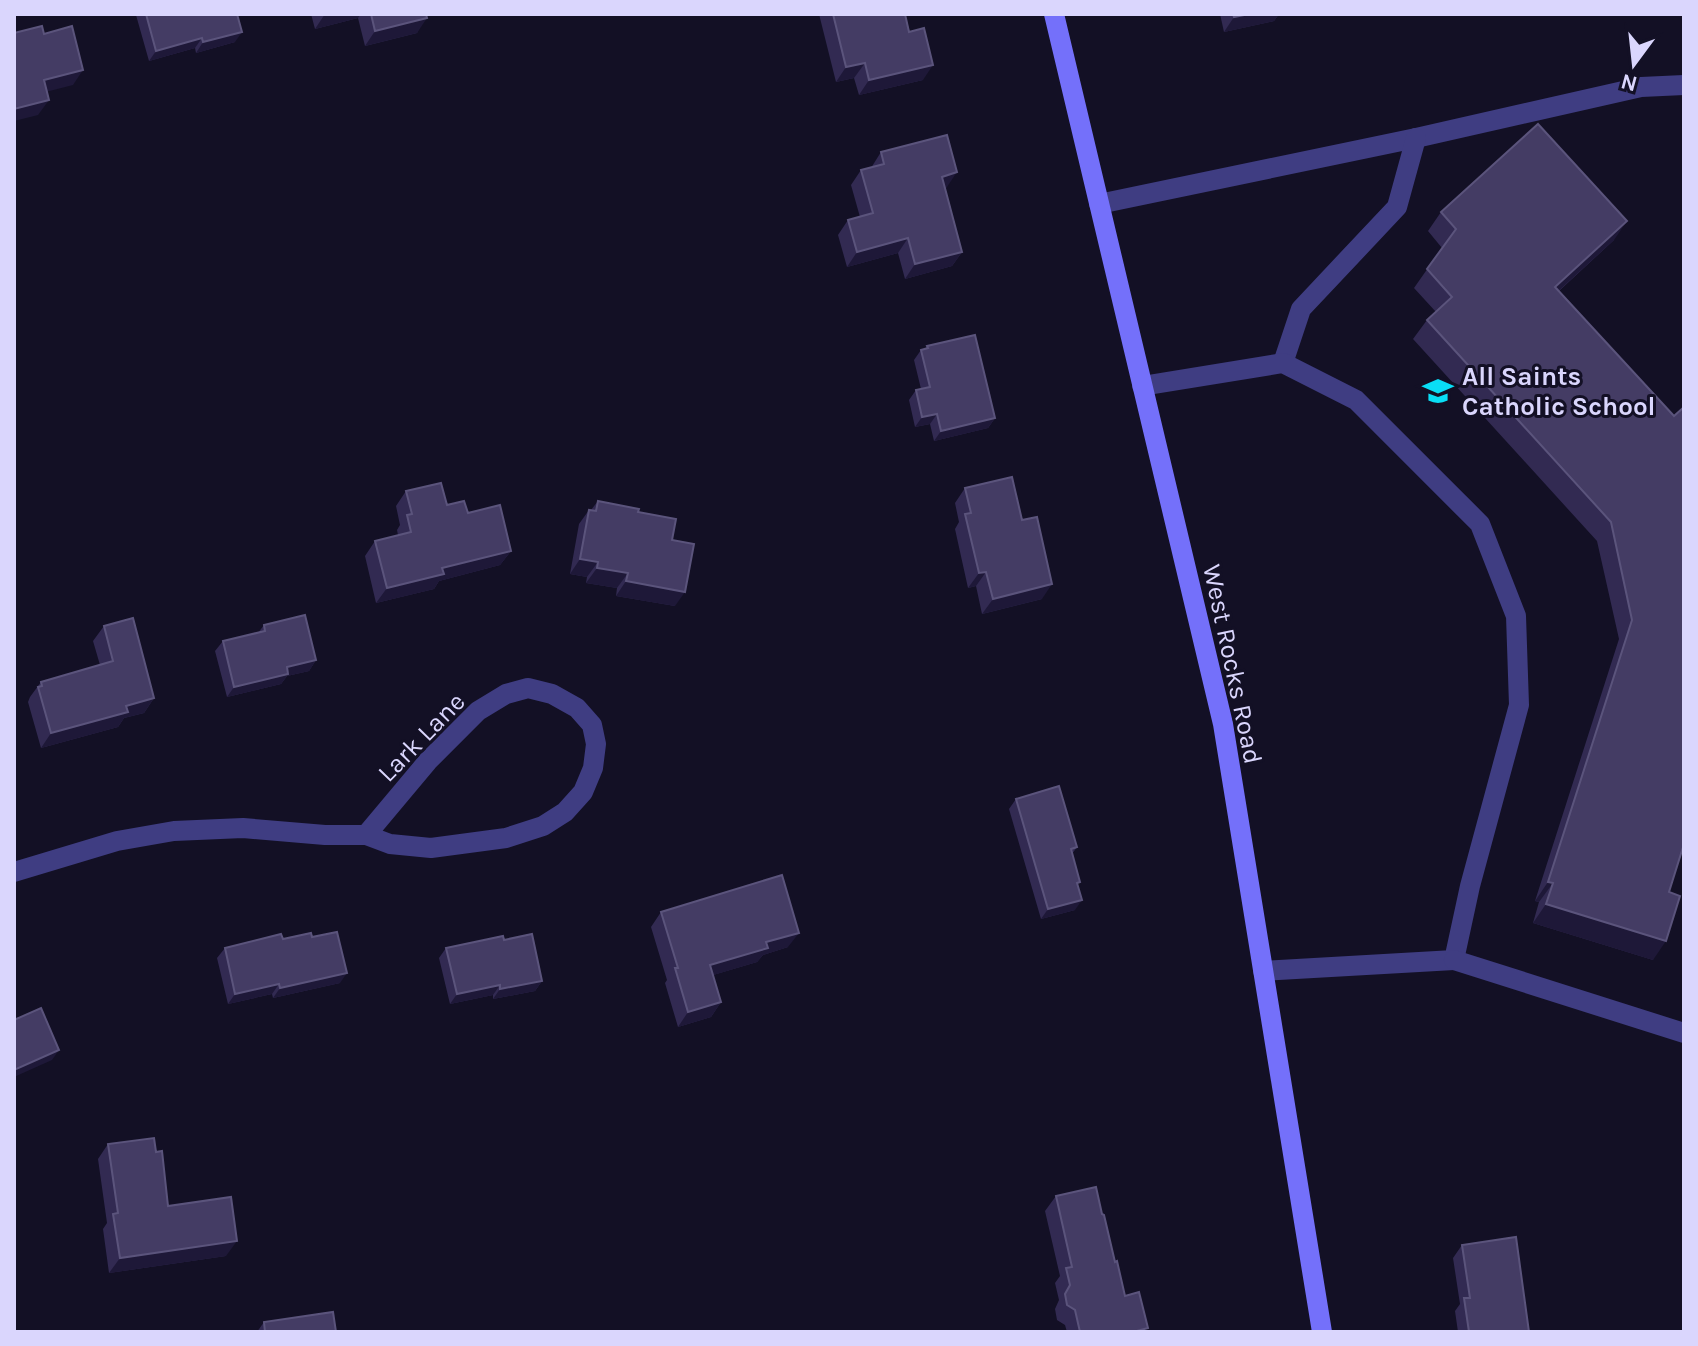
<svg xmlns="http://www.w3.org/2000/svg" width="1698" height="1346" font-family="Karla,sans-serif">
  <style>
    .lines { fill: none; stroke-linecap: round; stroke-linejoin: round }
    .lane { stroke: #3f3d82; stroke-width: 20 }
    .street { stroke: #3f3d82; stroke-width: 20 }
    .secondary { stroke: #7470fa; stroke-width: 20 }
    .wall { fill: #322a52 }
    .shaded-wall { fill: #1e1838 }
    .building { fill: #443c64; stroke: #5b547c; stroke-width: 2 }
    .labels { text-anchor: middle; stroke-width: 6; stroke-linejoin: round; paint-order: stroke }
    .poi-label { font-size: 26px; font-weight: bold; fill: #dad6fd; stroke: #131025; text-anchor: start }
    .street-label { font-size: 26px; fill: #dad6fd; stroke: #131025 }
  </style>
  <rect width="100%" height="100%" fill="#131025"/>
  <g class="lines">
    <!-- lane -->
    <g class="lane">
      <polyline points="1099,204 1416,138 1641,87 1684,85"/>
      <polyline points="1283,363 1301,309 1397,207 1416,138"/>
      <polyline points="1142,386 1283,363 1356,400 1480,524 1516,616 1519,705 1470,886 1454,960 1263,971"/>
      <polyline points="1454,960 1684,1033"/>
    </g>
    <!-- street -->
    <polyline class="street" points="14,872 117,841 174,831 243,828 325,835 366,835 390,844 431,848 506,838 543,826 565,812 583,792 593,768 596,744 592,725 577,708 552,694 528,688 506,694 478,711 428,761 366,835"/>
    <!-- secondary -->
    <polyline class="secondary" points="1054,14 1223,724 1322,1332"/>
  </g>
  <!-- wall -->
  <g class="wall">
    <polygon points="137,14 237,14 235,42 196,53 195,48 149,61 136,15"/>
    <polygon points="311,14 426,14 417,33 365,46 358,18 315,29"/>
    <polygon points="819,14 905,14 923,80 859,95 854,78 836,82"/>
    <polygon points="1220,14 1279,14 1274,21 1224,32"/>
    <polygon points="881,152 947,187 945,188 962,252 952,266 905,279 898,253 847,267 838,235 848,220 860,217 851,185 861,170 871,168"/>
    <polygon points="1441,212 1614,240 1559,291 1674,416 1669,892 1653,960 1533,923 1539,902 1535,901 1619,639 1597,541 1413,339 1427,320 1436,312 1414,288 1442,248 1428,231"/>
    <polygon points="927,346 995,418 988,428 934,441 930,424 915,427 909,400 916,390 921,389 914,360 921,350 926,348"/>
    <polygon points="965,488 1042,599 982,614 976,586 968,588 955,529 959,522 955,503"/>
    <polygon points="406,491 468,513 511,551 500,565 439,581 434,589 376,603 365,556 375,541 398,535 397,530 400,525 396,506"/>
    <polygon points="598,501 638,512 672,540 675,606 616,596 617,588 586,583 587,577 570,574 579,524 589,510 591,510"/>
    <polygon points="264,625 316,660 309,671 287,676 281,684 227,697 215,651 223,641 258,633"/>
    <polygon points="104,626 154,698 144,713 124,718 118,727 41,748 28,702 30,697 41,682 100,665 93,641"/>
    <polygon points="1016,799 1077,847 1072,854 1075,910 1041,919 1009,809"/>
    <polygon points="661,912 788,947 763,955 757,962 713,975 721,1002 711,1017 678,1027 665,983 667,980 651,927"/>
    <polygon points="312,937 340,983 273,998 272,994 228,1004 217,958 225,948 283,939"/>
    <polygon points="504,940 542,981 535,991 493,999 493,995 450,1004 439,958 446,948"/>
    <polygon points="108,1144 156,1152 168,1206 226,1256 109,1273 103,1229 107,1223 98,1159"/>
    <polygon points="1056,1196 1102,1214 1125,1296 1146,1332 1067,1332 1065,1325 1057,1320 1055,1309 1059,1300 1055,1283 1060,1276 1045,1211"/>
    <polygon points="1462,1245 1529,1332 1458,1332 1455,1311 1460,1304 1453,1258"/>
    <polygon points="264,1322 336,1332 257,1332"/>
  </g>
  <!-- shaded-wall -->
  <g class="shaded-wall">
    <polygon points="325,14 361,14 358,18 315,29"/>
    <polygon points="1249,14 1279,14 1274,21 1224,32 1234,17"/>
    <polygon points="427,18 417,33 365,46 375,31"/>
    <polygon points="242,32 235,42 196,53 203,42"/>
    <polygon points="202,38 195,48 149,61 156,51"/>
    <polygon points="865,63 854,78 836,82 846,67"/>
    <polygon points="933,65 923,80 859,95 869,80"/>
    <polygon points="83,70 73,85 34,95 44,80"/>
    <polygon points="49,100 38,115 14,121 14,109"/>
    <polygon points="957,172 947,187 932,191 942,177"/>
    <polygon points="1627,221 1614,240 1542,306 1555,287"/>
    <polygon points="908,238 898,253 847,267 857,252"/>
    <polygon points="962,252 952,266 905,279 915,264"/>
    <polygon points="937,414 930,424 915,427 922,417"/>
    <polygon points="995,418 988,428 934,441 941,431"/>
    <polygon points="511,551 500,565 439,581 434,589 376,603 387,588 442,568"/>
    <polygon points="580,559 598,562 587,577 570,574"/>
    <polygon points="597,568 628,573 617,588 586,583"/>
    <polygon points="986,572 976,586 968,588 979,573"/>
    <polygon points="626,581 685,592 675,606 616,596"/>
    <polygon points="1052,584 1042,599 982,614 993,599"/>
    <polygon points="316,660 309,671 287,676 281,684 227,697 234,687 287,667"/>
    <polygon points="154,698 144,713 124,718 118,727 41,748 51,733 126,706"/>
    <polygon points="1548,882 1553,883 1539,902 1535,901"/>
    <polygon points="1082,900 1075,910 1041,919 1048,909"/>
    <polygon points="1546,904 1666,941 1653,960 1533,923"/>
    <polygon points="799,933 788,947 763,955 757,962 700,979 710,965 766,942"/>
    <polygon points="347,973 340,983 273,998 280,988"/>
    <polygon points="542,981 535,991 493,999 500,989"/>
    <polygon points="279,984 272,994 228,1004 235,994"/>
    <polygon points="500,985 493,995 450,1004 457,994"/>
    <polygon points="721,1002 711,1017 678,1027 688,1012"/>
    <polygon points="59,1050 52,1060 14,1077 14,1070"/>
    <polygon points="237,1241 226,1256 109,1273 120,1258"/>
  </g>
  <!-- building -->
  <g class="building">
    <polygon points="146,14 237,14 242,32 203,42 202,38 156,51"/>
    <polygon points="371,14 426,14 427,18 375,31"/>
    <polygon points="833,14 905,14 909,32 924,28 933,65 869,80 865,63 846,67"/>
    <polygon points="1233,14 1249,14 1234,17"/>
    <polygon points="42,26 44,34 72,26 83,70 44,80 49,100 14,109 14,33"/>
    <polygon points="1538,124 1627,221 1555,287 1674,416 1684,407 1684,844 1669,892 1680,896 1666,941 1546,904 1553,883 1548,882 1632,620 1611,522 1427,320 1452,297 1427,269 1456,229 1441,212"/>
    <polygon points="947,135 957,172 942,177 962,252 915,264 908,238 857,252 848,220 873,213 861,170 884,164 881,152"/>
    <polygon points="975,335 995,418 941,431 937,414 922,417 916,390 930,387 921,350 928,348 927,346"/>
    <polygon points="1012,477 1022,520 1037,517 1052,584 993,599 986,572 979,573 965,514 971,513 965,488"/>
    <polygon points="441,483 447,505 464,501 468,513 500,505 511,551 442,568 444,574 387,588 375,541 411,532 407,515 412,514 406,491"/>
    <polygon points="598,501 639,509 638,512 676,519 672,540 694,544 685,592 626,581 628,573 597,568 598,562 580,559 589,510 596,511"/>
    <polygon points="305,615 316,660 287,667 288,674 234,687 223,641 265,631 264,625"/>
    <polygon points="133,618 154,698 126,706 128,712 51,733 38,687 42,686 41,682 113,661 104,626"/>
    <polygon points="1059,786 1077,847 1071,849 1080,882 1077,883 1082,900 1048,909 1016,799"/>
    <polygon points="782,875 799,933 766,942 768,948 710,965 721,1002 688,1012 675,968 678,968 661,912"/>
    <polygon points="337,932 347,973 280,988 279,984 235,994 225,948 281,934 283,939 311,933 312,937"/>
    <polygon points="532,934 542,981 500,989 500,985 457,994 446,948 503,936 504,940"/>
    <polygon points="41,1008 59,1050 14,1070 14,1020"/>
    <polygon points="154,1138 156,1152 162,1151 168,1206 231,1197 237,1241 120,1258 113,1214 118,1213 108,1144"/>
    <polygon points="1096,1187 1102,1214 1104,1215 1115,1262 1117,1261 1125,1296 1139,1292 1148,1328 1133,1332 1080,1332 1075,1310 1067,1305 1065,1294 1070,1285 1066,1268 1072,1267 1056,1196"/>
    <polygon points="1516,1237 1529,1332 1469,1332 1464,1298 1470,1298 1462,1245"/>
    <polygon points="333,1312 336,1332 265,1332 264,1322"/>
  </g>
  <!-- icons -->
  <defs>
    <g id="school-bare" transform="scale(2.4)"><path d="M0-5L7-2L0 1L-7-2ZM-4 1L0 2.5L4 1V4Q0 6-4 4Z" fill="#09def6" stroke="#131025" stroke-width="2.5" paint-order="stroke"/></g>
  </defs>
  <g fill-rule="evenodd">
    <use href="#school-bare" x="1438" y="391"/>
  </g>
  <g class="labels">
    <!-- poi labels -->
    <g class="poi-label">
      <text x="1462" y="385">All Saints<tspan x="1462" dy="30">Catholic School</tspan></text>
    </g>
    <!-- street labels -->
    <g class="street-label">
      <text transform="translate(1233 664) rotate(78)" y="9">West Rocks Road</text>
      <text transform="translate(421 737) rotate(-46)" y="9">Lark Lane</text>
    </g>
  </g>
  <!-- border -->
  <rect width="1698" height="1346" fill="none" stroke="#dad6fd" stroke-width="32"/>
  <!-- north arrow -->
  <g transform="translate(1634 64) rotate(195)" stroke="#131025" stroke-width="6" paint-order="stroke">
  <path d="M0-6L14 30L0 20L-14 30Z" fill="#dad6fd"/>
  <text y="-12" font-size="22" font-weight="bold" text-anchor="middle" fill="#dad6fd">N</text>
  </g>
</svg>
